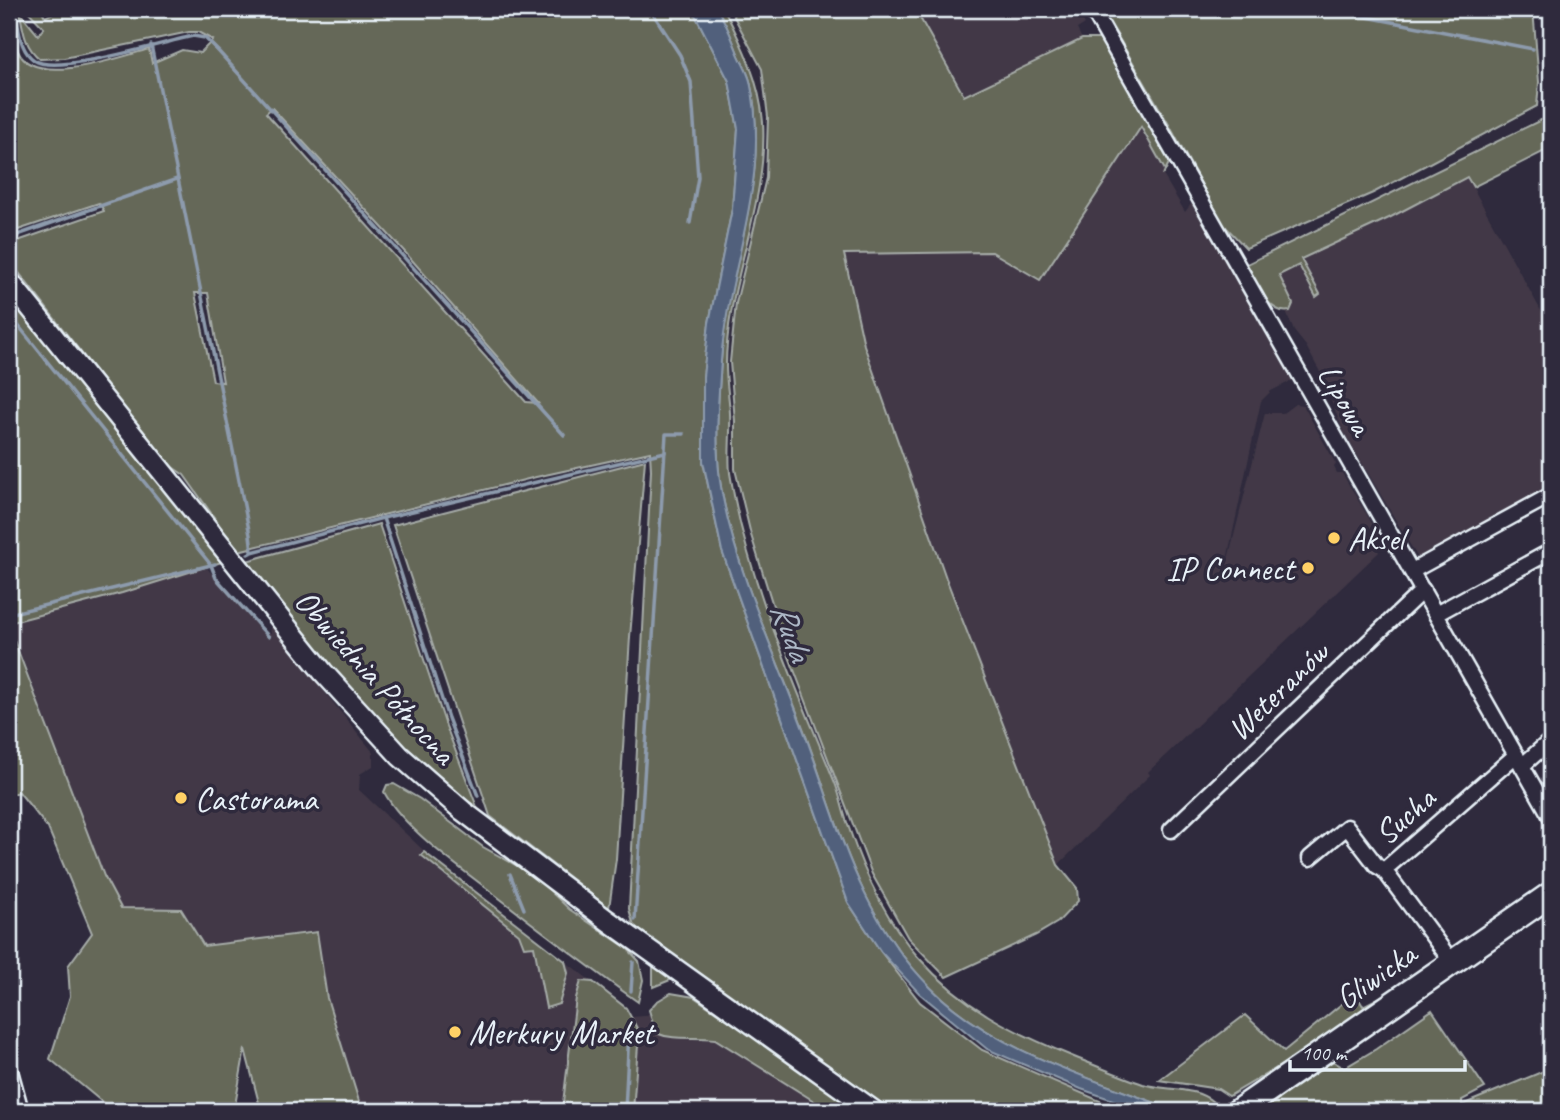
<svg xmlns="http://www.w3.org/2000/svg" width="1560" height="1120" font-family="Caveat,sans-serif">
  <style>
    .built { fill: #423947 }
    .green { fill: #656759; stroke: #a6aca8; stroke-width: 2; fill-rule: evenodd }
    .water { fill: #51617b; stroke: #8d9bad; stroke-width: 2 }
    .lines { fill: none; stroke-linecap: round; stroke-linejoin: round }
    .stream { stroke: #8d9bad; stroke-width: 3.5 }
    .street-casing { stroke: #e8f1f8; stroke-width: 19 }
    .secondary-casing { stroke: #e8f1f8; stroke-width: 24 }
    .primary-casing { stroke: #e8f1f8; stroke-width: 28 }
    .street { stroke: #2f2a3d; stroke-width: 14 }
    .secondary { stroke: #2f2a3d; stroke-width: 19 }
    .primary { stroke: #2f2a3d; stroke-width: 23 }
    .poi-dot { fill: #ffd166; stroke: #2f2a3d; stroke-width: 2.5 }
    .labels { text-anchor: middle; stroke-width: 7; stroke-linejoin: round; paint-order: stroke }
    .street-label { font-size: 33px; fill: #e8f1f8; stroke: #2f2a3d }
    .poi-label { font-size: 33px; fill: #e8f1f8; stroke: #2f2a3d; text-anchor: start }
    .water-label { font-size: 35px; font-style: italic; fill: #acb7c6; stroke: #2f2a3d }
  </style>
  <rect width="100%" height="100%" fill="#2f2a3d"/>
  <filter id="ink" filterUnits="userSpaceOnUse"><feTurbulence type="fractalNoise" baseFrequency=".0143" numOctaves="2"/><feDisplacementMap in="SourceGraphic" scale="14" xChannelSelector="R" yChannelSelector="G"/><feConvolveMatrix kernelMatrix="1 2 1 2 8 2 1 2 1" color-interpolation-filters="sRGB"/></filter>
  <g filter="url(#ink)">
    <!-- built -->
    <g class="built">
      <polygon points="915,9 1076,9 1085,24 1077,29 1082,39 964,97"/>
      <polygon points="1141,127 1165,170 1163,175 1185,212 1195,199 1295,379 1271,391 1261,401 1221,587 1265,413 1283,413 1295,404 1303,405 1336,464 1334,467 1337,473 1342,473 1373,525 1365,535 1379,552 1148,772 1150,775 1058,865 946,578 864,345 844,253 992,252 1040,280"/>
      <polygon points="1467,177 1551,329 1551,489 1418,558 1343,431 1320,372 1306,346 1294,331 1286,312 1290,311 1279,275 1299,264 1316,297 1320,295 1300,259 1389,218"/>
      <polygon points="207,568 264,634 271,633 270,628 277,623 326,694 373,752 373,766 360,774 359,790 437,863 626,1008 632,1017 644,1016 681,1000 746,1051 830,1111 362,1111 327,998 317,932 204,946 181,909 121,909 104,876 9,623"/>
    </g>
    <!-- green -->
    <g class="green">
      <path d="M 9,9 C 13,22 14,38 18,51 C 33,88 121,57 149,49 L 152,63 L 182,50 L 200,53 L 213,40 L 198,32 L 189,32 L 64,58 L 40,59 C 25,47 23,31 20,13 L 38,35 L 44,28 L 26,9 L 41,9 L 45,17 L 62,9 L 692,9 L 729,81 L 738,129 L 732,209 L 709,323 L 703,377 L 703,462 L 722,551 L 848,902 L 881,952 L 920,1002 L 982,1050 L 1123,1111 L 890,1111 L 634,927 L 629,909 L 651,470 L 650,452 L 536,477 L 238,551 L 184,475 L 168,464 L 9,260 L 9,244 L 104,211 L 99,203 L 9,233 ZM 272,108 L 403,250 L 538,403 L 526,402 L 266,113 ZM 195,293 L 208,293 L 223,382 L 213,381 Z"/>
      <path d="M 717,9 L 724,9 C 742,44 760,82 763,122 C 768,206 726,283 726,366 C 726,382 729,397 730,413 C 731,433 728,454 730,473 C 747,581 795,683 835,783 C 841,798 843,813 849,828 C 864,873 887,921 918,957 C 963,1008 1013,1032 1074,1057 C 1097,1066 1120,1076 1143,1084 C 1165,1091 1195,1086 1213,1102 L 1201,1111 L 1177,1111 C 1096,1080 994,1052 931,988 C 858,915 840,829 806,736 C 777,657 738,577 722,493 C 714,450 718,404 721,361 C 727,266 772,179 750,81 C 747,70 741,61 737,51 C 731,36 726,22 717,9 Z"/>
      <polygon points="730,9 915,9 964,96 1082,39 1102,39 1171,159 1163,175 1165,170 1141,127 1040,280 992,252 844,254 864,345 946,578 1058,865 1077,888 1078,901 1058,922 1036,935 946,977 908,938 872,874 788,654 751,535 735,469 735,421 730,362 736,303 766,178 768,117 762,69"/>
      <polygon points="1102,9 1533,9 1539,82 1537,106 1373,193 1246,248 1223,224 1168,123"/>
      <polygon points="1545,9 1551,9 1551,108 1550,109 1551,95"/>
      <path d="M 1551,118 L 1551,148 L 1473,187 L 1467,177 L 1389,218 L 1301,259 L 1320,294 L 1316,297 L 1299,265 L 1279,275 L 1293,304 L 1290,311 C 1267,316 1256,280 1247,264 L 1541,120 Z"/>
      <polygon points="9,293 57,357 225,561 122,593 9,623"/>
      <polygon points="645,460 630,637 616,859 609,908 490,816 393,525"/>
      <polygon points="379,524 446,726 477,807 439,781 346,687 243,562"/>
      <polygon points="9,627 104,876 121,908 181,909 204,946 317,932 327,998 362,1111 267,1111 259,1103 245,1049 234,1111 113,1111 50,1059 70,996 68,966 92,933 48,828 19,792 9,795"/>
      <path d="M 394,784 L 420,799 L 483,847 L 519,867 L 544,885 L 569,909 L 627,948 L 639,961 L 643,980 L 638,1002 C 586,965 535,926 485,887 C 453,863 403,827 384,792 L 387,785 Z"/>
      <polygon points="424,852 565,961 568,973 559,1004 546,1008 534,946 524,947 519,934 421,855"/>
      <polygon points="653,965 675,978 653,987"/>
      <polygon points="581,981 593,982 626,1008 639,1032 633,1111 562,1111 576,998"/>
      <polygon points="1392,991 1307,1050 1229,1096 1218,1089 1159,1080 1245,1015 1284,1051 1355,993 1363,1006"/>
      <path d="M 671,993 L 694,997 L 759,1041 L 792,1059 L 862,1111 L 830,1111 L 715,1039 C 694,1036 674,1041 656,1033 L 649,1010 L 656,1002 Z"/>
      <polygon points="1432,1010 1485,1088 1462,1100 1462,1105 1551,1068 1551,1111 1262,1111 1331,1060 1344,1068 1376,1049"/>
    </g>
    <!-- water -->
    <path class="water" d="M 692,9 L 717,9 C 726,22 731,36 737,51 C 741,61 747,70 750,81 C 772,179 728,266 721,361 C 718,404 714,450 722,493 C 738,577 777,657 806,737 C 840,829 858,915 931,988 C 996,1053 1094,1079 1177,1111 L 1145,1111 L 1081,1089 L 987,1049 L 919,993 L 881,952 L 848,902 L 722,551 L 703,461 L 703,377 L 709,323 L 732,209 L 738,129 L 729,81 Z"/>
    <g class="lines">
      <!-- stream -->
      <g class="stream">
        <polyline points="650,9 680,55 691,82 698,177 690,223"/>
        <polyline points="1325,9 1533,49"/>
        <path d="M 17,21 C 20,35 21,51 34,60 C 56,76 163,42 193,36 L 205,38 L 219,52 L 564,435"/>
        <polyline points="151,45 250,535 252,552 248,554"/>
        <polyline points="9,238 177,179"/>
        <polyline points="9,314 211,565 216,578 269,637"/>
        <polyline points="383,518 448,718 478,796"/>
        <polyline points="252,552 383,518 665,452"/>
        <polyline points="9,614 215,564"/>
        <polyline points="510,874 524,909"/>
        <polyline points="635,920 666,434 684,434"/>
        <polyline points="631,991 633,962"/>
        <polyline points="625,1111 629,1031"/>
      </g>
      <!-- street casing -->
      <g class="street-casing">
        <g id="street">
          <polyline points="1092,9 1551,817"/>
          <polyline points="1412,571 1551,495"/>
          <polyline points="1436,614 1551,551"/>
          <polyline points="1522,766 1551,740"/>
          <polyline points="1171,830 1423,590"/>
          <polyline points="1310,858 1347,827 1377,866 1384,870 1452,962"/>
          <polyline points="1384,870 1516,755"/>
          <polyline points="9,1067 21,1111"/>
        </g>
      </g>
      <!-- secondary casing -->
      <g class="secondary-casing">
        <polyline id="secondary" points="9,281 323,672 400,756 463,811 607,920 874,1111"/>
      </g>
      <!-- primary casing -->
      <g class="primary-casing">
        <polyline id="primary" points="1238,1111 1551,894"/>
      </g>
      <!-- street -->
      <use href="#street" class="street"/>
      <!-- secondary -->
      <use href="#secondary" class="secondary"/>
      <!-- primary -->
      <use href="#primary" class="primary"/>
    </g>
  </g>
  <!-- markers -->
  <g class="poi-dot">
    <circle cx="1334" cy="538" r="7"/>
    <circle cx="1308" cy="568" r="7"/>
    <circle cx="181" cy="798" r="7"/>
    <circle cx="455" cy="1032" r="7"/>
  </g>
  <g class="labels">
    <!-- street labels -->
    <g class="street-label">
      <text transform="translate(1346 399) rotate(60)" y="12">Lipowa</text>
      <text transform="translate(376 676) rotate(48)" y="12">Obwiednia Północna</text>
      <text transform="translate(1277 690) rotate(-44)" y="12">Weteranów</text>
      <text transform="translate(1404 815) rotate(-41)" y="12">Sucha</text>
      <text transform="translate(1375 975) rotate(-35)" y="12">Gliwicka</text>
    </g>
    <!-- poi labels -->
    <g class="poi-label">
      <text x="1348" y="550">Aksel</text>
      <text x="1294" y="580" text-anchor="end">IP Connect</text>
      <text x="195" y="810">Castorama</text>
      <text x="469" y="1044">Merkury Market</text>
    </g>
    <!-- water labels -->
    <g class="water-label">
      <text transform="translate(792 631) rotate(70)" y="12">Ruda</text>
    </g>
  </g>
  <!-- margin -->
  <rect width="1560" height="1120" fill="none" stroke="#2f2a3d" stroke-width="35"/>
  <rect x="18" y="18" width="1525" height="1085" fill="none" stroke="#e8f1f8" stroke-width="2.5" filter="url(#ink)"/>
  <!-- scale -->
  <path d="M1290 1060v10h175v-10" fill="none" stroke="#e8f1f8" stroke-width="3.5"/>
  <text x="1301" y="1060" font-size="21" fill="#e8f1f8" stroke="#2f2a3d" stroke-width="5" paint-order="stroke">100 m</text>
</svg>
